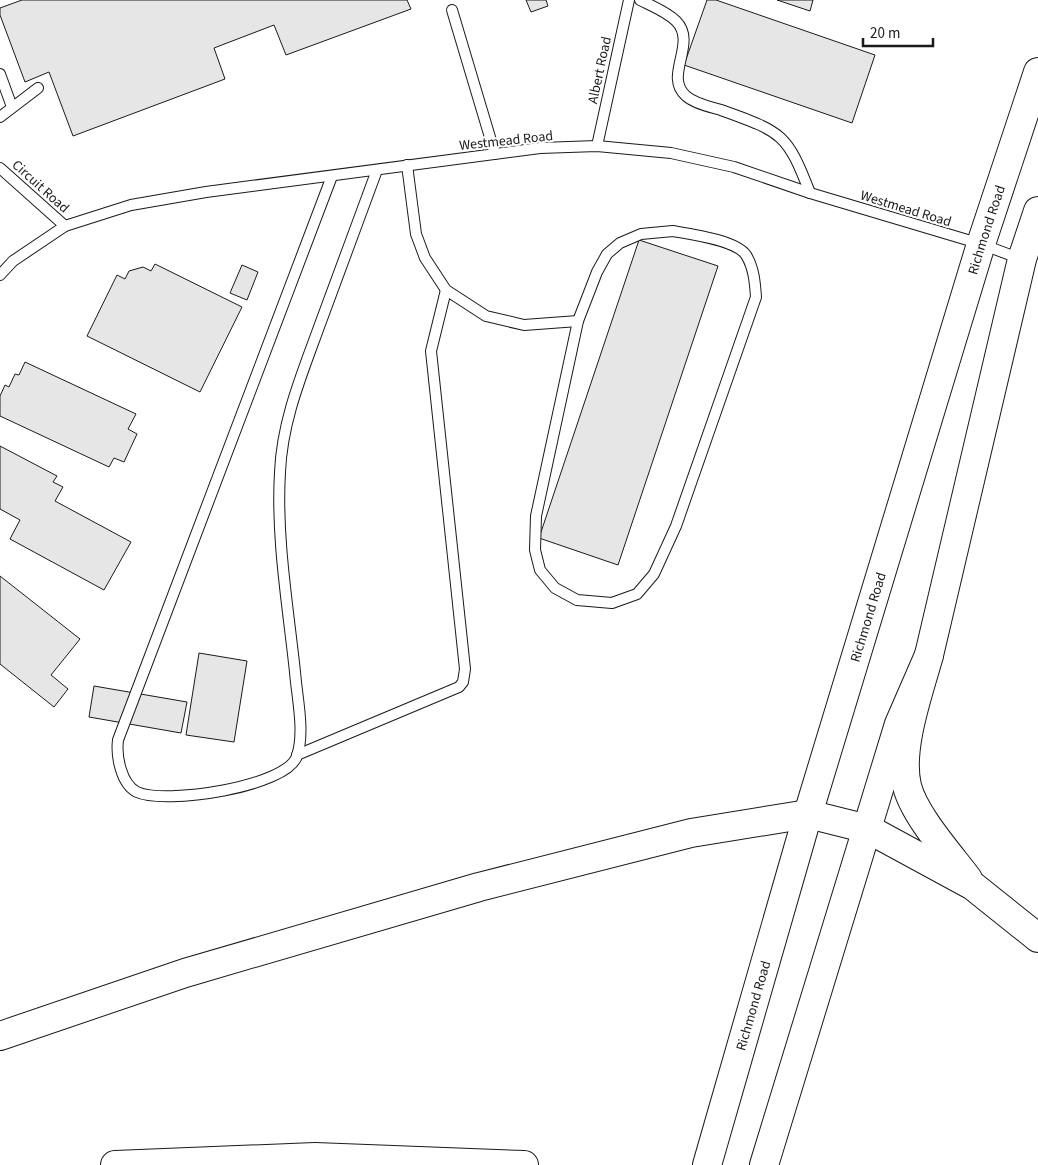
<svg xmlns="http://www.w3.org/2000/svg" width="1038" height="1165" font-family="'Source Sans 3',sans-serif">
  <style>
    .building { fill: #e6e6e6; stroke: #1a1a1a }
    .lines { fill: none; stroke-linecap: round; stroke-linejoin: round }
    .service-casing { stroke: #1a1a1a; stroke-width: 12 }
    .trunk-casing { stroke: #1a1a1a; stroke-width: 30 }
    .motorway-casing { stroke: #1a1a1a; stroke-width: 30 }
    .service { stroke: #fff; stroke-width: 10 }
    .trunk { stroke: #fff; stroke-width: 28 }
    .motorway { stroke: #fff; stroke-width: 28 }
    .labels { text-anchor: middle; stroke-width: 4; stroke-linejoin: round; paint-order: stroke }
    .street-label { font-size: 14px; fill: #1a1a1a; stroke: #fff }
  </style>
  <rect width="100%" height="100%" fill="#fff"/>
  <!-- building -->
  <g class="building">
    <polygon points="22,0 407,0 411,9 286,55 274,25 214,48 225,79 73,136 49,72 25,82 0,15 0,8"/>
    <polygon points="526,0 546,0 548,6 531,12"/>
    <polygon points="707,0 716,0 875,55 852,123 684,65"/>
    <polygon points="777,0 813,0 810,11"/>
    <polygon points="639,240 718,266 618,565 539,538"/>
    <polygon points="155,264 242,307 200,392 87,336 117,275 125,279 129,271 143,267 151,271"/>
    <polygon points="242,265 258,272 247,300 230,293"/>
    <polygon points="25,362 136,414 128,429 137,434 124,462 114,458 109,467 0,416 0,396 5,385 9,387 15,374 19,375"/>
    <polygon points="0,446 57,476 53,482 63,487 55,501 131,542 104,590 10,539 20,520 0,509"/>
    <polygon points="0,576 80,639 51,675 68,689 54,707 0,664"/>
    <polygon points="199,653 247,661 234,742 186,735"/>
    <polygon points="94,686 187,702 181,733 89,717"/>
  </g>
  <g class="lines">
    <!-- service casing -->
    <g class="service-casing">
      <g id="service">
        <path d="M 640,0 C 652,6 667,12 676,21 C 698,43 663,76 686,96 C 695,104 711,107 721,110 C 782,132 787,133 810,193"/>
        <polyline points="452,10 495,154"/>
        <polyline points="0,74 12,107"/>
        <polyline points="0,117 38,88"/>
        <polyline points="597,146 629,0"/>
        <polyline points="407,165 416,234 425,258 446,290 486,316 524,325 578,321"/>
        <polyline points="0,168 65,226"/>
        <path d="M 332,176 L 118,740 C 116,756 121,784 137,792 C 164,805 287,787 297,756 C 305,731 297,698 295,672 C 288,606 276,538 280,472 C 282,421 302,374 319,327 C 338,275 358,222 377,170"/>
        <path d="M 673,231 C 690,234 736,240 746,255 C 754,268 755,283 756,297 L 676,526 L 654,574 L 637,594 L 612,603 L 577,600 L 555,588 L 540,570 L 535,550 L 536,516 L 578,321 L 597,272 L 607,254 L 620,243 L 641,234 Z"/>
        <polyline points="0,275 13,261 65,226 131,205 206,192 540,148 597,146 671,153 734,167 810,193 981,244 1021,259"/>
        <polyline points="297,755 459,687 463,682 465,669 431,351 446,290"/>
      </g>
    </g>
    <!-- trunk casing -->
    <g class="trunk-casing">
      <g id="trunk">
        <path id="s1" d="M 707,1165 L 808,814 L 981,244 L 1038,72"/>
        <polyline points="764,1165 899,724 929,655 1022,259 1038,211"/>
      </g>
    </g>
    <!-- motorway casing -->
    <g class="motorway-casing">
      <g id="motorway">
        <path d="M 929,655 C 919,692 898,748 907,786 C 914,815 950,855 968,879"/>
        <polyline points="0,1036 185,973 479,887 691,833 808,814 868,829 973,886 1038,938"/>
        <polyline points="115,1165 315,1157 524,1165"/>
      </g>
    </g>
    <!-- service -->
    <use href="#service" class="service"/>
    <!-- trunk -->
    <use href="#trunk" class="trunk"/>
    <!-- motorway -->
    <use href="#motorway" class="motorway"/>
  </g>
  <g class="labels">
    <!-- street labels -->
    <g class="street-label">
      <text transform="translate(599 70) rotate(-78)" y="5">Albert Road</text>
      <text transform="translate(506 140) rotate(-6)" y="5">Westmead Road</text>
      <text transform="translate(41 186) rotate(42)" y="5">Circuit Road</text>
      <text transform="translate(906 208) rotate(17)" y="5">Westmead Road</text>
      <text dy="5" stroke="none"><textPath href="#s1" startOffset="976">Richmond Road</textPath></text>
      <text dy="5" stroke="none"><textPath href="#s1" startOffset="571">Richmond Road</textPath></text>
      <text dy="5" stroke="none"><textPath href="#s1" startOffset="166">Richmond Road</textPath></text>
    </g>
  </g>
  <!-- scale -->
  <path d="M863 38v8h70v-8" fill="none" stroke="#1a1a1a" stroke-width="2.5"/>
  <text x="870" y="38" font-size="15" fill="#1a1a1a" stroke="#ffffff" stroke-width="4" paint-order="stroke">20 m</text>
</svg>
